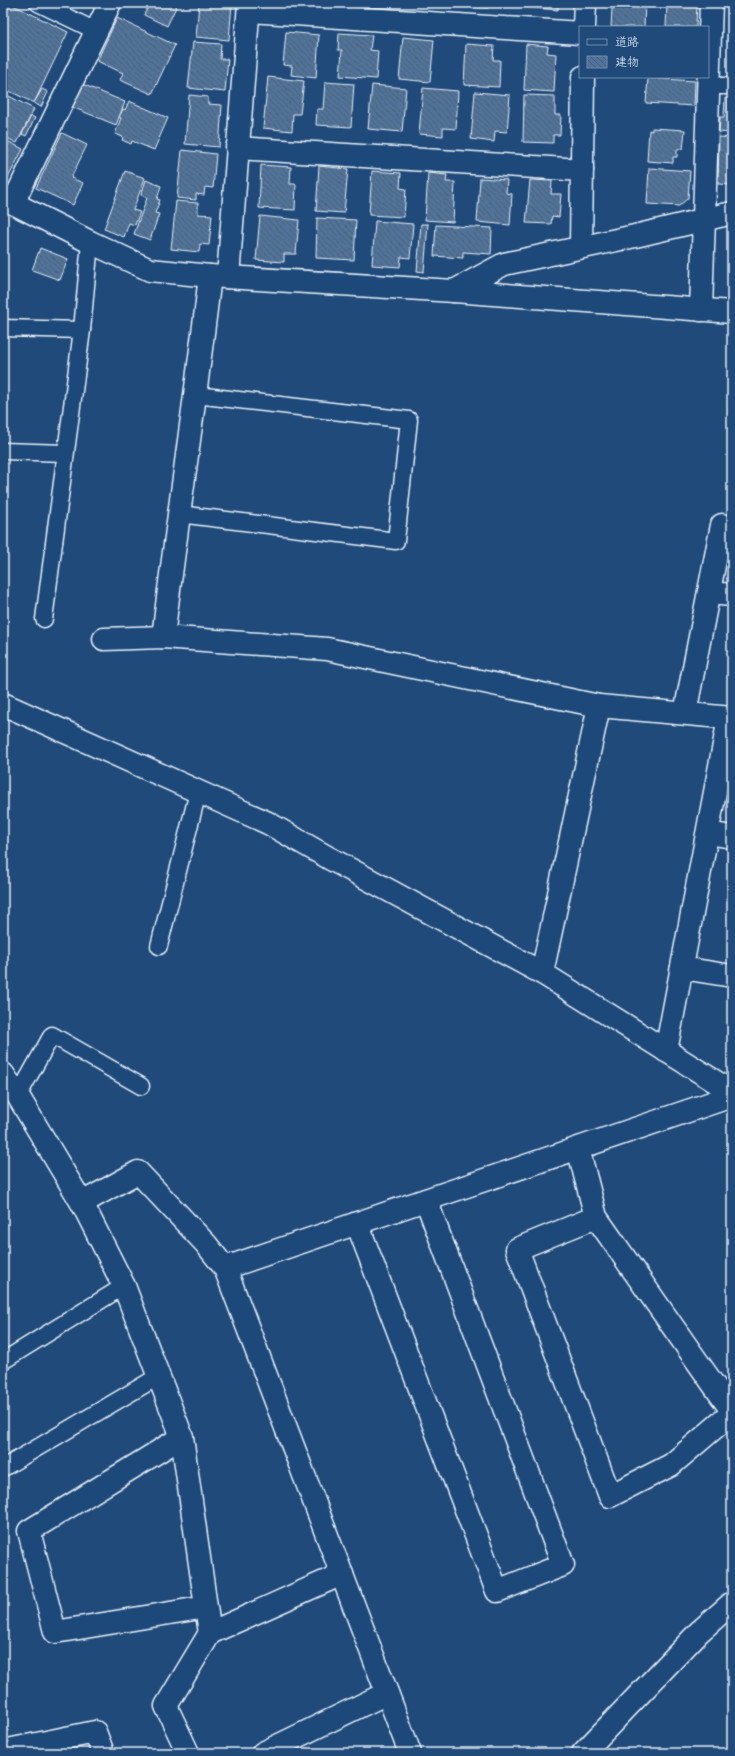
<svg xmlns="http://www.w3.org/2000/svg" width="735" height="1756" font-family="'Comic Neue','Klee One',sans-serif">
  <style>
    .building { fill: url(#building-back-hatch); stroke: #e8f1f8 }
    .lines { fill: none; stroke-linecap: round; stroke-linejoin: round }
    .lane-casing { stroke: #e8f1f8; stroke-width: 19 }
    .street-casing { stroke: #e8f1f8; stroke-width: 25 }
    .secondary-casing { stroke: #e8f1f8; stroke-width: 25 }
    .lane { stroke: #1f4a7a; stroke-width: 16 }
    .street { stroke: #1f4a7a; stroke-width: 22 }
    .secondary { stroke: #1f4a7a; stroke-width: 22 }
  </style>
  <defs>
    <pattern id="building-back-hatch" width="6" height="6" patternUnits="userSpaceOnUse"><rect width="6" height="6" fill="#517399"/><path d="M-1 5l2 2M0 0l6 6M5-1l2 2" fill="none" stroke="#4c5e72"/></pattern>
  </defs>
  <rect width="100%" height="100%" fill="#1f4a7a"/>
  <filter id="ink" filterUnits="userSpaceOnUse"><feTurbulence type="fractalNoise" baseFrequency=".025" numOctaves="2"/><feDisplacementMap in="SourceGraphic" scale="8" xChannelSelector="R" yChannelSelector="G"/><feConvolveMatrix kernelMatrix="1 2 1 2 8 2 1 2 1" color-interpolation-filters="sRGB"/></filter>
  <g filter="url(#ink)">
    <!-- building -->
    <g class="building">
      <polygon points="3,3 9,3 68,32 34,103 3,88"/>
      <polygon points="150,3 178,3 167,26 144,15"/>
      <polygon points="199,3 232,3 229,40 196,37"/>
      <polygon points="467,3 499,3 489,3 488,8 466,7"/>
      <polygon points="524,3 558,3 558,10 523,7"/>
      <polygon points="618,3 645,3 644,27 611,27 612,8 618,8"/>
      <polygon points="667,3 697,3 696,27 666,27"/>
      <polygon points="729,3 732,3 732,16 728,16"/>
      <polygon points="117,18 175,45 152,94 120,80 123,73 97,61"/>
      <polygon points="286,32 319,35 316,78 291,75 292,66 283,65"/>
      <polygon points="339,33 372,35 370,50 378,51 376,79 340,76 342,50 338,50"/>
      <polygon points="403,37 434,40 430,82 399,79"/>
      <polygon points="193,42 221,44 220,59 228,59 225,92 188,88"/>
      <polygon points="466,44 494,46 493,60 500,60 499,87 464,85"/>
      <polygon points="526,44 548,46 547,53 556,54 554,92 524,90"/>
      <polygon points="268,77 304,81 300,114 293,114 292,131 263,128"/>
      <polygon points="648,78 695,81 694,106 646,103"/>
      <polygon points="325,82 354,84 351,127 316,125 317,109 323,109"/>
      <polygon points="82,84 125,102 116,125 72,107"/>
      <polygon points="372,85 406,88 402,132 368,129"/>
      <polygon points="423,88 458,91 456,129 443,128 443,136 419,134"/>
      <polygon points="42,89 48,92 41,107 34,103"/>
      <polygon points="475,92 510,95 507,132 495,131 494,142 471,139"/>
      <polygon points="3,93 34,109 17,143 3,136"/>
      <polygon points="189,95 208,97 208,104 222,105 219,147 185,144"/>
      <polygon points="524,95 555,96 555,115 561,115 560,135 553,135 553,143 523,142"/>
      <polygon points="725,98 732,98 732,133 719,132 720,117 724,117"/>
      <polygon points="129,101 168,118 154,150 132,141 131,144 122,140 123,137 115,134 121,118 119,117 123,109 125,110"/>
      <polygon points="31,116 35,118 26,136 22,134"/>
      <polygon points="652,128 685,130 683,149 677,149 677,157 673,157 673,163 647,161 649,130 652,131"/>
      <polygon points="62,133 87,145 71,178 83,183 73,205 36,188"/>
      <polygon points="719,137 732,138 732,185 718,184"/>
      <polygon points="3,139 23,149 8,178 3,175"/>
      <polygon points="182,150 216,154 213,188 205,187 204,195 196,194 196,200 177,198"/>
      <polygon points="261,165 291,167 290,184 296,184 295,210 259,208"/>
      <polygon points="319,166 348,169 344,213 316,211"/>
      <polygon points="649,168 690,171 688,198 679,206 647,204"/>
      <polygon points="125,171 145,178 133,210 140,212 135,225 129,223 124,237 104,229"/>
      <polygon points="372,171 401,173 400,188 406,189 404,217 369,215"/>
      <polygon points="428,173 447,175 446,182 455,182 453,222 425,220"/>
      <polygon points="480,178 507,180 506,193 512,194 510,225 477,222"/>
      <polygon points="146,180 161,186 157,199 160,200 155,213 159,214 150,240 134,234 147,198 141,195"/>
      <polygon points="530,180 552,181 551,194 561,194 559,217 552,216 551,224 526,223"/>
      <polygon points="176,201 198,203 198,214 212,215 209,245 200,244 199,252 171,249"/>
      <polygon points="260,216 299,220 296,254 284,254 284,262 256,260"/>
      <polygon points="317,218 356,220 354,260 316,258"/>
      <polygon points="375,221 413,224 410,258 401,257 400,267 372,265"/>
      <polygon points="421,224 428,224 424,272 417,271"/>
      <polygon points="436,225 492,228 491,254 463,252 463,258 434,256"/>
      <polygon points="40,248 68,259 60,280 32,270"/>
    </g>
    <g class="lines">
      <!-- lane casing -->
      <g class="lane-casing">
        <g id="lane">
          <polyline points="38,3 96,31"/>
          <polyline points="708,86 732,86"/>
          <polyline points="3,328 82,330"/>
          <polyline points="3,451 65,453"/>
          <polyline points="179,514 396,541 409,420 196,395"/>
          <polyline points="44,619 82,330 90,242"/>
          <polyline points="159,946 198,792"/>
          <polyline points="18,1096 52,1035 141,1086"/>
          <polyline points="3,1361 124,1286"/>
          <polyline points="3,1468 159,1376"/>
        </g>
      </g>
      <!-- street casing -->
      <g class="street-casing">
        <g id="street">
          <polyline points="249,11 580,33"/>
          <polyline points="584,27 585,3"/>
          <polyline points="237,148 582,170"/>
          <polyline points="13,203 110,3"/>
          <polyline points="581,247 583,77"/>
          <polyline points="228,277 249,3"/>
          <polyline points="454,291 504,264 635,236 732,213"/>
          <polyline points="701,310 711,3"/>
          <polyline points="709,593 732,595"/>
          <path d="M 163,637 C 178,516 196,396 210,276"/>
          <polyline points="104,639 163,637 327,649 599,706 732,718"/>
          <polyline points="3,704 268,823 329,858 542,973 732,1092"/>
          <polyline points="685,713 722,525"/>
          <polyline points="708,833 732,837"/>
          <polyline points="682,968 732,976"/>
          <polyline points="542,973 599,706"/>
          <polyline points="666,1051 729,718"/>
          <polyline points="3,1074 18,1096 82,1203 124,1286 182,1437"/>
          <polyline points="578,1148 596,1217 732,1411"/>
          <polyline points="82,1203 138,1172 206,1244 225,1268"/>
          <polyline points="596,1217 517,1249 610,1496 671,1465 732,1413"/>
          <polyline points="357,1223 497,1591 563,1565 426,1200"/>
          <polyline points="206,1607 55,1632 29,1531 182,1437 206,1607 210,1633 342,1574"/>
          <polyline points="3,1751 95,1732 103,1753"/>
          <polyline points="188,1753 166,1706 210,1633"/>
          <polyline points="263,1753 387,1693"/>
          <polyline points="410,1753 225,1268 732,1096"/>
          <polyline points="583,1753 699,1632 732,1603"/>
        </g>
      </g>
      <!-- secondary casing -->
      <g class="secondary-casing">
        <polyline id="secondary" points="3,201 13,203 90,242 150,270 210,276 454,291 732,312"/>
      </g>
      <!-- lane -->
      <use href="#lane" class="lane"/>
      <!-- street -->
      <use href="#street" class="street"/>
      <!-- secondary -->
      <use href="#secondary" class="secondary"/>
    </g>
  </g>
  <!-- margin -->
  <rect width="735" height="1756" fill="none" stroke="#1f4a7a" stroke-width="16"/>
  <rect x="8" y="8" width="719" height="1740" fill="none" stroke="#e8f1f8" stroke-width="1.5" filter="url(#ink)"/>
  <!-- legend -->
  <rect x="579" y="26" width="130" height="52" fill="#1f4a7a" stroke="#6f8dac"/>
  <rect x="587" y="39" width="20" height="6" fill="#1f4a7a" stroke="#6f8dac"/>
  <text x="615" y="46" font-size="12" fill="#e8f1f8">道路</text>
  <rect x="587" y="56" width="20" height="12" fill="url(#building-back-hatch)" stroke="#6f8dac"/>
  <text x="615" y="66" font-size="12" fill="#e8f1f8">建物</text>
</svg>
